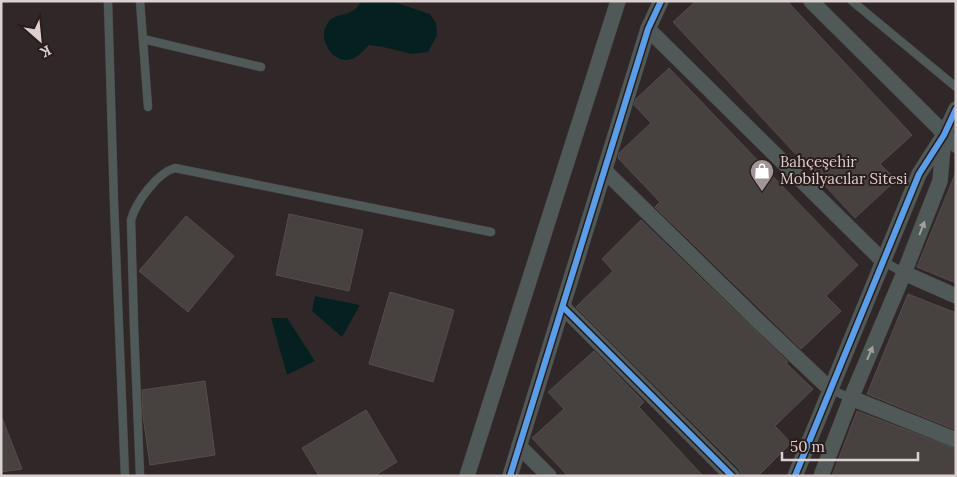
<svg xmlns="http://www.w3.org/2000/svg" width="957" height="477" font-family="Lora,serif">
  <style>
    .water { fill: #04211f }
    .building { fill: #474140; stroke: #544d4d }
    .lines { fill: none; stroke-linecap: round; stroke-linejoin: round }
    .service-casing { stroke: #4b4444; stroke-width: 9 }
    .minor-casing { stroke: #4b4444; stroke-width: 16 }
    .service { stroke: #4f5a58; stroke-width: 8 }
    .minor { stroke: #4f5a58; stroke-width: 15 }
    .cycleway-casing { stroke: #2a1c1a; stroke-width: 9 }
    .cycleway { stroke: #5a9eea; stroke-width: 6 }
    .oneway { fill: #a3a1a0 }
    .labels { text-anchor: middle; stroke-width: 4; stroke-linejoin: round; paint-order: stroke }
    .poi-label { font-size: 15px; fill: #dbd1d0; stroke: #2a1c1a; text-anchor: start }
  </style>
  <rect width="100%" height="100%" fill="#302828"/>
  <!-- water -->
  <g class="water">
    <path d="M 362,1 L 391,1 L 430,14 L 436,23 L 437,35 L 428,52 L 412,54 L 383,47 L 369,45 C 363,51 356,60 346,60 C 332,60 320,41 325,28 C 332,12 342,18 354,10 C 357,8 359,4 362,1 Z"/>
    <polygon points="315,296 360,305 342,337 312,311"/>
    <polygon points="271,318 287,318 315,361 287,375"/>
  </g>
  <!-- building -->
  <g class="building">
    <polygon points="696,1 787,1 912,135 880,164 896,180 855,218 673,22"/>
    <polygon points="669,68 858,265 826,296 841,311 801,349 655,207 660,202 618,158 619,153 651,123 634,105 636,99"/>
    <polygon points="956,172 956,283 917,267"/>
    <polygon points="289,214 363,230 349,291 276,275"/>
    <polygon points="186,216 234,256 188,312 139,271"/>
    <polygon points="641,220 788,362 786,363 813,389 775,426 791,443 758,476 742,476 739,469 576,307 613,271 602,259"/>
    <polygon points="390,292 454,310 433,382 369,364"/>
    <polygon points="908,294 956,313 956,430 867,394"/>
    <polygon points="594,351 644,402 639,407 703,476 568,476 532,438 564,409 548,392"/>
    <polygon points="205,381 215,455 150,465 143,416 142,390"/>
    <polygon points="366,410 397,462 374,476 319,476 302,448"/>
    <polygon points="857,411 956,449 956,476 832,476"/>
    <polygon points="1,418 2,418 22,469 1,472"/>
  </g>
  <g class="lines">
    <!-- service casing -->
    <g class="service-casing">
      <g id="service">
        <polyline points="108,1 114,203 125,476"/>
        <polyline points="140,1 148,107"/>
        <polyline points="852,1 956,87"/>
        <polyline points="143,39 261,67"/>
        <polyline points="883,261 904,273"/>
        <polyline points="831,390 851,398"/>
        <path d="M 140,476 L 134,327 L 131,220 C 136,202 157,173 175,168 L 491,232"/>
      </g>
    </g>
    <!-- minor casing -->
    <g class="minor-casing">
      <g id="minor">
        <polyline points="811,1 956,145"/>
        <polyline points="648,29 883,261"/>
        <polyline points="605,171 757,320 831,390"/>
        <polyline points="904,273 956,296"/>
        <polyline points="563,307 732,476"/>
        <polyline points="851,398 956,440"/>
        <polyline points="519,446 549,476"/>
        <polyline points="467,476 618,1"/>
        <polyline points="510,476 648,29 661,1"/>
        <polyline points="795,476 919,174 944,135 956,109"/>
        <polyline points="821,476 851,398 904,273 940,181 944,136"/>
      </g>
    </g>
    <!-- service -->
    <use href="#service" class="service"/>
    <!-- minor -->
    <use href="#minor" class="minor"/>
    <!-- cycleway casing -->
    <g class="cycleway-casing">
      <g id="cycleway">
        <polyline points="563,307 732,476"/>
        <polyline points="510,476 648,29 661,1"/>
        <polyline points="795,476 919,174 944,135 956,109"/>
      </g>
    </g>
    <!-- cycleway -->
    <use href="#cycleway" class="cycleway"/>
  </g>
  <!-- one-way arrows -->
  <defs><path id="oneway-solid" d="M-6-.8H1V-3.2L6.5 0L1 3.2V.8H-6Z" transform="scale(1.25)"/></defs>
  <g class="oneway">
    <use href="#oneway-solid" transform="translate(922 228) rotate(-69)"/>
    <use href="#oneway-solid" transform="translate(870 353) rotate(-67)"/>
  </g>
  <!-- icons -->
  <defs>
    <g id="shop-pin" transform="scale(1.25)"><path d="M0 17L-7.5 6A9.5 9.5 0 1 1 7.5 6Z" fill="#9f9695" stroke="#2a1c1a"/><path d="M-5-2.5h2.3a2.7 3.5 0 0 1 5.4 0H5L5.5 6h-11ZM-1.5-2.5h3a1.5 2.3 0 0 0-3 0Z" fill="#fff"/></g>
  </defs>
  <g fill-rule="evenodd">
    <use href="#shop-pin" x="762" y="171"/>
  </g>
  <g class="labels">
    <!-- poi labels -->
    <g class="poi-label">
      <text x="780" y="167">Bahçeşehir<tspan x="780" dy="17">Mobilyacılar Sitesi</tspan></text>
    </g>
  </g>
  <!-- border -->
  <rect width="957" height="477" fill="none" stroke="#dbd1d0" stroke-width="5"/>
  <!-- north arrow -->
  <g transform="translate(40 40) rotate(153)" stroke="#2a1c1a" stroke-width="4" paint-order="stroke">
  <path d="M0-4L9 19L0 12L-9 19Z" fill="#dbd1d0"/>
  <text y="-8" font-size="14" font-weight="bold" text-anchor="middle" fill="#dbd1d0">K</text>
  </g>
  <!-- scale -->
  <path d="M782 452v8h136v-8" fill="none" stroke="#dbd1d0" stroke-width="2.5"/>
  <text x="790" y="452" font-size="15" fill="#dbd1d0" stroke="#2a1c1a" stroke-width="4" paint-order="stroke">50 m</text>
</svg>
